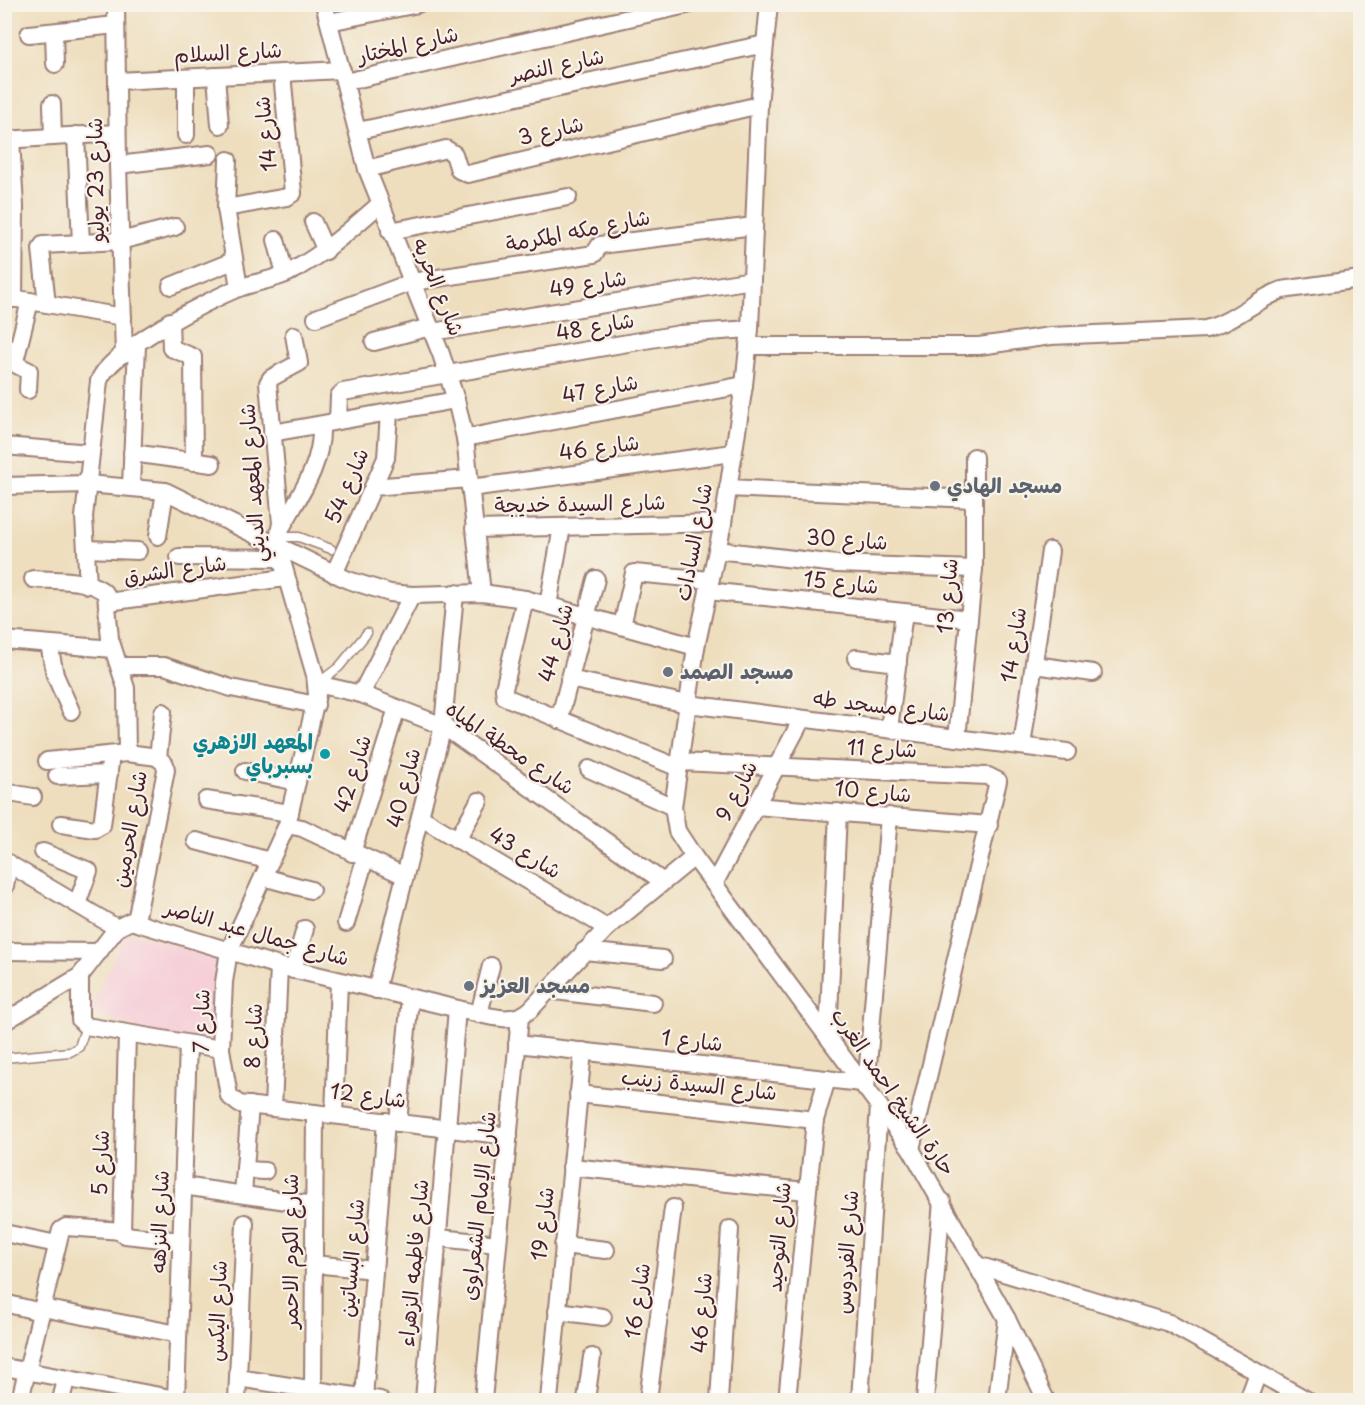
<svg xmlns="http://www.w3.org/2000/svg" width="1365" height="1405" font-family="'Playpen Sans','Playpen Sans Arabic',sans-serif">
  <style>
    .built { fill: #f6cfd9 }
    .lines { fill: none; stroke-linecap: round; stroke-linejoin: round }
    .service-casing { stroke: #9c7e74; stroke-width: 11 }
    .minor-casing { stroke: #9c7e74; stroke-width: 20 }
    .service { stroke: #fff; stroke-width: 8 }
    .minor { stroke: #fff; stroke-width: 16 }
    .worship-dot { fill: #6b7280; stroke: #f7f3e8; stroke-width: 2 }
    .culture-dot { fill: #0f9aa8; stroke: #f7f3e8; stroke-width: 2 }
    .labels { text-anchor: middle; stroke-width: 4.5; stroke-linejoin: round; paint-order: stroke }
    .street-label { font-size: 21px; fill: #4a1f2b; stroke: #f7f3e8 }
    .worship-label { font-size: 21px; font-weight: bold; fill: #5b616d; stroke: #f7f3e8; text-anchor: start }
    .culture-label { font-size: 21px; font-weight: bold; fill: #0d838f; stroke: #f7f3e8; text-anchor: end }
  </style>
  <rect width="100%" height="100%" fill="#f7f3e8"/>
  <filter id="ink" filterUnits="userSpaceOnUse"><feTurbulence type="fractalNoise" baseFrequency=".0167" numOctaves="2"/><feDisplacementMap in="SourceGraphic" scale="12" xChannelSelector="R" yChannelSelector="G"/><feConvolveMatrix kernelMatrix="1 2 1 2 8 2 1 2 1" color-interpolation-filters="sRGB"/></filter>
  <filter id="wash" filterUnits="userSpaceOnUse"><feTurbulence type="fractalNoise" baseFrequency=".008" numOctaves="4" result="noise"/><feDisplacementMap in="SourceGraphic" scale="24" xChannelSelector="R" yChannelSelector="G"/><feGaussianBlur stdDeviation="1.35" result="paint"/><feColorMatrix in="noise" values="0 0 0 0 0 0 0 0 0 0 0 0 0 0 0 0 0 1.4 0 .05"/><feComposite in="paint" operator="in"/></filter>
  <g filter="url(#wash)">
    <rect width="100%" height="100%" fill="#eedebe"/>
    <!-- built -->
    <polygon class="built" points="126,931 222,958 212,1045 147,1033 90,1011"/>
  </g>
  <g filter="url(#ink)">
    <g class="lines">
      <!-- service casing -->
      <g class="service-casing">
        <g id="service">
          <polyline points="278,537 299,537 331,549"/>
          <polyline points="317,684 339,667 367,633"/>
          <polyline points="4,1058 70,1052 79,1047 86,1026"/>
        </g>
      </g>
      <!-- minor casing -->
      <g class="minor-casing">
        <g id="minor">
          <polyline points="116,4 118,165 124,354"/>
          <polyline points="324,4 367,169 441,354 456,400 465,438 482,593"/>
          <polyline points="769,4 759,105 750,329 744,385 723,523 696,647 673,807 677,831 694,857 911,1149 1007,1319 1046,1400"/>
          <polyline points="329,22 418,4"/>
          <polyline points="54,32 55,64"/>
          <polyline points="29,34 116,25"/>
          <polyline points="216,76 220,125"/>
          <polyline points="186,78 186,135"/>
          <polyline points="117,81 342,70"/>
          <polyline points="345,82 691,4"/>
          <polyline points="52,104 53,137"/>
          <polyline points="358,131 765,44"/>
          <polyline points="76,135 81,243"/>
          <polyline points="11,139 15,207 14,299"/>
          <polyline points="4,140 117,133"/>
          <polyline points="228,160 226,208 239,288"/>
          <polyline points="118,165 210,154"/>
          <polyline points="367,169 446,149 454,154 459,170 468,174 759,105"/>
          <polyline points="226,208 287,197 293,193 282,73"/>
          <polyline points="313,222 326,251"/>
          <polyline points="390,231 568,197"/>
          <polyline points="276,240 285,274"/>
          <polyline points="171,286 233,261"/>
          <polyline points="6,297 123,317"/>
          <polyline points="47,304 41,249 43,245 120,241 175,227"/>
          <polyline points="316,318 412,282 594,254 600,245 754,226"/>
          <polyline points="170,321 171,348 193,357 194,462"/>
          <polyline points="432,332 752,280"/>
          <polyline points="294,335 299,363 271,378 268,383 281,523 277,544 315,675 317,695 287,825 229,951 224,982 221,1049 229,1096 239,1104 509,1136"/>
          <polyline points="374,342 430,327"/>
          <path d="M 748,346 L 979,346 L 1051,336 L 1206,329 C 1235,321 1255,300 1282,290 L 1360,279"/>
          <polyline points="28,390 29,371 17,365 15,361 30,301"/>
          <polyline points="338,421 339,396 343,392 680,334 750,329"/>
          <polyline points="272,433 456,400"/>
          <polyline points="465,438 744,385"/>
          <polyline points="4,446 91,453"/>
          <polyline points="132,453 212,464"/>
          <polyline points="4,486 88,484 165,491 348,580 390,593 412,595 482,593 525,599 696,647"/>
          <polyline points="131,486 137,345"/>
          <polyline points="373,487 469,479"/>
          <polyline points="470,488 733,453"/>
          <polyline points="728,488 973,499"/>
          <polyline points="474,529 723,523"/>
          <path d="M 280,530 C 299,496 323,465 321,425"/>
          <polyline points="158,536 165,491"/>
          <polyline points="86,549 138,551"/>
          <polyline points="717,550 837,564 974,569"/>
          <polyline points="179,557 279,558"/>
          <polyline points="334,574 386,458 389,413"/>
          <path d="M 33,579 C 54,581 92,578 106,594 L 110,639 L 126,688 L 127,753"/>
          <path d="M 88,585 L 84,517 L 99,381 C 109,351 208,300 239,288 C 255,282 273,280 288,273 C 323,255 350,230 380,204"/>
          <polyline points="708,591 969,619"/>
          <polyline points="525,599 504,689 505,697 679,768"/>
          <polyline points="108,602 285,578"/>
          <polyline points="548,605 562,527"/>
          <polyline points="622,626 634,573 710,580"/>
          <polyline points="4,640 113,649"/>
          <polyline points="49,644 55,675 71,711"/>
          <polyline points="856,658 898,663"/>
          <polyline points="1034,665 1093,673"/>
          <polyline points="120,666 164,666 231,688 316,705"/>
          <polyline points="569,679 688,704 1067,752"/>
          <polyline points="317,684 361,694 443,726 662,881"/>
          <polyline points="361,694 412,595"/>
          <polyline points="559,720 596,579"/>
          <polyline points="889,729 904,612"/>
          <polyline points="957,738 974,569 974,457"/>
          <polyline points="1022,746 1050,551"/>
          <polyline points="47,761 127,753 158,757"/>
          <polyline points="680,762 988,776 998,781 911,1149"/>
          <polyline points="589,769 673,807"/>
          <polyline points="245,771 297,782"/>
          <polyline points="57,776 109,774"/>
          <polyline points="4,792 33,797"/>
          <polyline points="206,800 290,813"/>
          <polyline points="754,806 989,825"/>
          <polyline points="420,817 607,928"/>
          <polyline points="61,824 95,829 102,825 111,755"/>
          <polyline points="287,825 302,828 405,876"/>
          <polyline points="457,840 479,801"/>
          <polyline points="196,841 270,861"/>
          <polyline points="43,852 89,871 77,904"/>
          <polyline points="352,853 397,708"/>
          <polyline points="4,861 117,928"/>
          <polyline points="263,877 311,890"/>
          <polyline points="714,884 802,719"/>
          <polyline points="5,886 9,863"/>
          <polyline points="136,921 166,770 165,764 158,758 163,712"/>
          <polyline points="346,923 365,859"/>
          <polyline points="4,951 99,952"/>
          <polyline points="584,951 663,959"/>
          <polyline points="293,970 305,929"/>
          <polyline points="80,976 80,1020 86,1026 221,1049"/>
          <polyline points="376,990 443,726 455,593"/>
          <polyline points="547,990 653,1003"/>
          <polyline points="479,1014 491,966"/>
          <path d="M 4,1022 L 80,976 L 117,928 L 131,921 L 279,966 L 479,1014 C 497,1018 514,1023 530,1010 L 607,928 L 694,857"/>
          <polyline points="127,1034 122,1233 125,1235 181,1241"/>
          <polyline points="828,1037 838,812"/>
          <polyline points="517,1044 861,1083"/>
          <polyline points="866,1089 889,816"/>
          <polyline points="578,1094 815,1120"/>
          <polyline points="273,1108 279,966"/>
          <polyline points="334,1115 339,981"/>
          <polyline points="398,1123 410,998"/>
          <polyline points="571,1167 806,1191"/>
          <polyline points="245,1170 265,1171"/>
          <polyline points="183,1186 314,1205"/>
          <polyline points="243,1194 250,1105"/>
          <polyline points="4,1233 57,1244"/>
          <polyline points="439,1238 498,1244"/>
          <polyline points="563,1245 606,1250"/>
          <polyline points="313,1264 374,1270"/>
          <polyline points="977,1265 1169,1323 1307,1400"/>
          <polyline points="4,1303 41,1312"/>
          <polyline points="42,1308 178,1334"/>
          <polyline points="557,1311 603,1317"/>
          <polyline points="4,1367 176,1399"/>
          <polyline points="238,1378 380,1400"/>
          <polyline points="313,1390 315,1113"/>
          <polyline points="364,1398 386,1121"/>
          <polyline points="20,1400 61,1230 66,1227 122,1231"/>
          <polyline points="61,1400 66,1380"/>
          <polyline points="176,1400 188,1044"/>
          <polyline points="237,1400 245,1223"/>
          <polyline points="424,1400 457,1009"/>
          <polyline points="483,1400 520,1017"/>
          <polyline points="549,1400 583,1051"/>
          <polyline points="586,1400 592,1357"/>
          <polyline points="648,1400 673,1208"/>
          <polyline points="719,1400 730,1229"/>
          <polyline points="787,1400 815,1120 827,1079"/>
          <polyline points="860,1400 879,1106"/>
          <polyline points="925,1400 942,1201"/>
          <polyline points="997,1400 1007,1319"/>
          <polyline points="1248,1400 1258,1373"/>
        </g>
      </g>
      <!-- service -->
      <use href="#service" class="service"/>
      <!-- minor -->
      <use href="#minor" class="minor"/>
    </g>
  </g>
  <!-- markers -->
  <g class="worship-dot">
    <circle cx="935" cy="486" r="6"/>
    <circle cx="668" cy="672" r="6"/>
    <circle cx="469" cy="986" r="6"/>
  </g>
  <circle class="culture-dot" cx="325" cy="754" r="6"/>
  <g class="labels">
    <!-- street labels -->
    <g class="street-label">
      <text transform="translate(408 45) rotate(-13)" y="7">شارع المختار</text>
      <text transform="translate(228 53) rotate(-3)" y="7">شارع السلام</text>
      <text transform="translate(557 66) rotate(-12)" y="7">شارع النصر</text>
      <text transform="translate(551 131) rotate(-13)" y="7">شارع 3</text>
      <text transform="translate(266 134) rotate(-96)" y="7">شارع 14</text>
      <text transform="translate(96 180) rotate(-91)" y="7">شارع 23 يوليو</text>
      <text transform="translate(578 231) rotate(-11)" y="7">شارع مكه المكرمة</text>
      <text transform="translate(588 284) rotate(-9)" y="7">شارع 49</text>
      <text transform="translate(438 287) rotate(68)" y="7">شارع الحريه</text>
      <text transform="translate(595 327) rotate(-10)" y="7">شارع 48</text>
      <text transform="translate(600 389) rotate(-11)" y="7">شارع 47</text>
      <text transform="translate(599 448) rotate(-8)" y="7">شارع 46</text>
      <text transform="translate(253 483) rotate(-94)" y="7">شارع المعهد الديني</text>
      <text transform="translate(347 486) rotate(-67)" y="7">شارع 54</text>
      <text transform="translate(580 504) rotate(-1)" y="7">شارع السيدة خديجة</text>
      <text transform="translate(847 540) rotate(4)" y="7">شارع 30</text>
      <text transform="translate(694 542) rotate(-79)" y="7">شارع السادات</text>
      <text transform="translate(175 570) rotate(-8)" y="7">شارع الشرق</text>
      <text transform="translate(841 583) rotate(6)" y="7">شارع 15</text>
      <text transform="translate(948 596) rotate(-86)" y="7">شارع 13</text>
      <text transform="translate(556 643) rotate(-75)" y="7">شارع 44</text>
      <text transform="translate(1014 645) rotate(-82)" y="7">شارع 14</text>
      <text transform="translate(881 706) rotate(7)" y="7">شارع مسجد طه</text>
      <text transform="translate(510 748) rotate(34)" y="7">شارع محطة المياه</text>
      <text transform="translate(882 749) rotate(2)" y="7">شارع 11</text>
      <text transform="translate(353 774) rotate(-73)" y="7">شارع 42</text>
      <text transform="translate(404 788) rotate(-76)" y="7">شارع 40</text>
      <text transform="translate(737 791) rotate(-63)" y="7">شارع 9</text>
      <text transform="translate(873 792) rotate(5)" y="7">شارع 10</text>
      <text transform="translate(130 829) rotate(-80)" y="7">شارع الحرمين</text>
      <text transform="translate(525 853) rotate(31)" y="7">شارع 43</text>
      <text transform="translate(257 933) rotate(16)" y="7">شارع جمال عبد الناصر</text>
      <text transform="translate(202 1021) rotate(-89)" y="7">شارع 7</text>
      <text transform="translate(254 1036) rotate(-88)" y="7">شارع 8</text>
      <text transform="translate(692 1041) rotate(6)" y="7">شارع 1</text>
      <text transform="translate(699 1085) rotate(6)" y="7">شارع السيدة زينب</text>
      <text transform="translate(893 1092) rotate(55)" y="7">حارة الشيخ احمد الغرب</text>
      <text transform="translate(368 1096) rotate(7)" y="7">شارع 12</text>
      <text transform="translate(101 1163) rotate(-88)" y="7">شارع 5</text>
      <text transform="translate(479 1206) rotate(-84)" y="7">شارع الإمام الشعراوى</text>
      <text transform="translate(160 1222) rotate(-88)" y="7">شارع النزهه</text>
      <text transform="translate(543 1224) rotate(-84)" y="7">شارع 19</text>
      <text transform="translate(779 1237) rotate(-85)" y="7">شارع التوحيد</text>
      <text transform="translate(291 1251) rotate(-90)" y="7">شارع الكوم الاحمر</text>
      <text transform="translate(847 1252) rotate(-86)" y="7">شارع الفردوس</text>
      <text transform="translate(352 1258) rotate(-85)" y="7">شارع البساتين</text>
      <text transform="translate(414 1263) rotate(-85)" y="7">شارع فاطمه الزهراء</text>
      <text transform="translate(638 1301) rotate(-82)" y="7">شارع 16</text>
      <text transform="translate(218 1311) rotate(-88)" y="7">شارع اليكس</text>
      <text transform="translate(702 1313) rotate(-86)" y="7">شارع 46</text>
    </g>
    <!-- worship labels -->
    <g class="worship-label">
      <text x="947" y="493">مسجد الهادي</text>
      <text x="680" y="679">مسجد الصمد</text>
      <text x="481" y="993">مسجد العزيز</text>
    </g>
    <!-- culture labels -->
    <g class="culture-label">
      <text x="313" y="749">المعهد الازهري<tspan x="313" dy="24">بسبرباي</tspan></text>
    </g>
  </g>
  <!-- margin -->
  <rect width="1365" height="1405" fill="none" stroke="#f7f3e8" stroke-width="24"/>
</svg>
